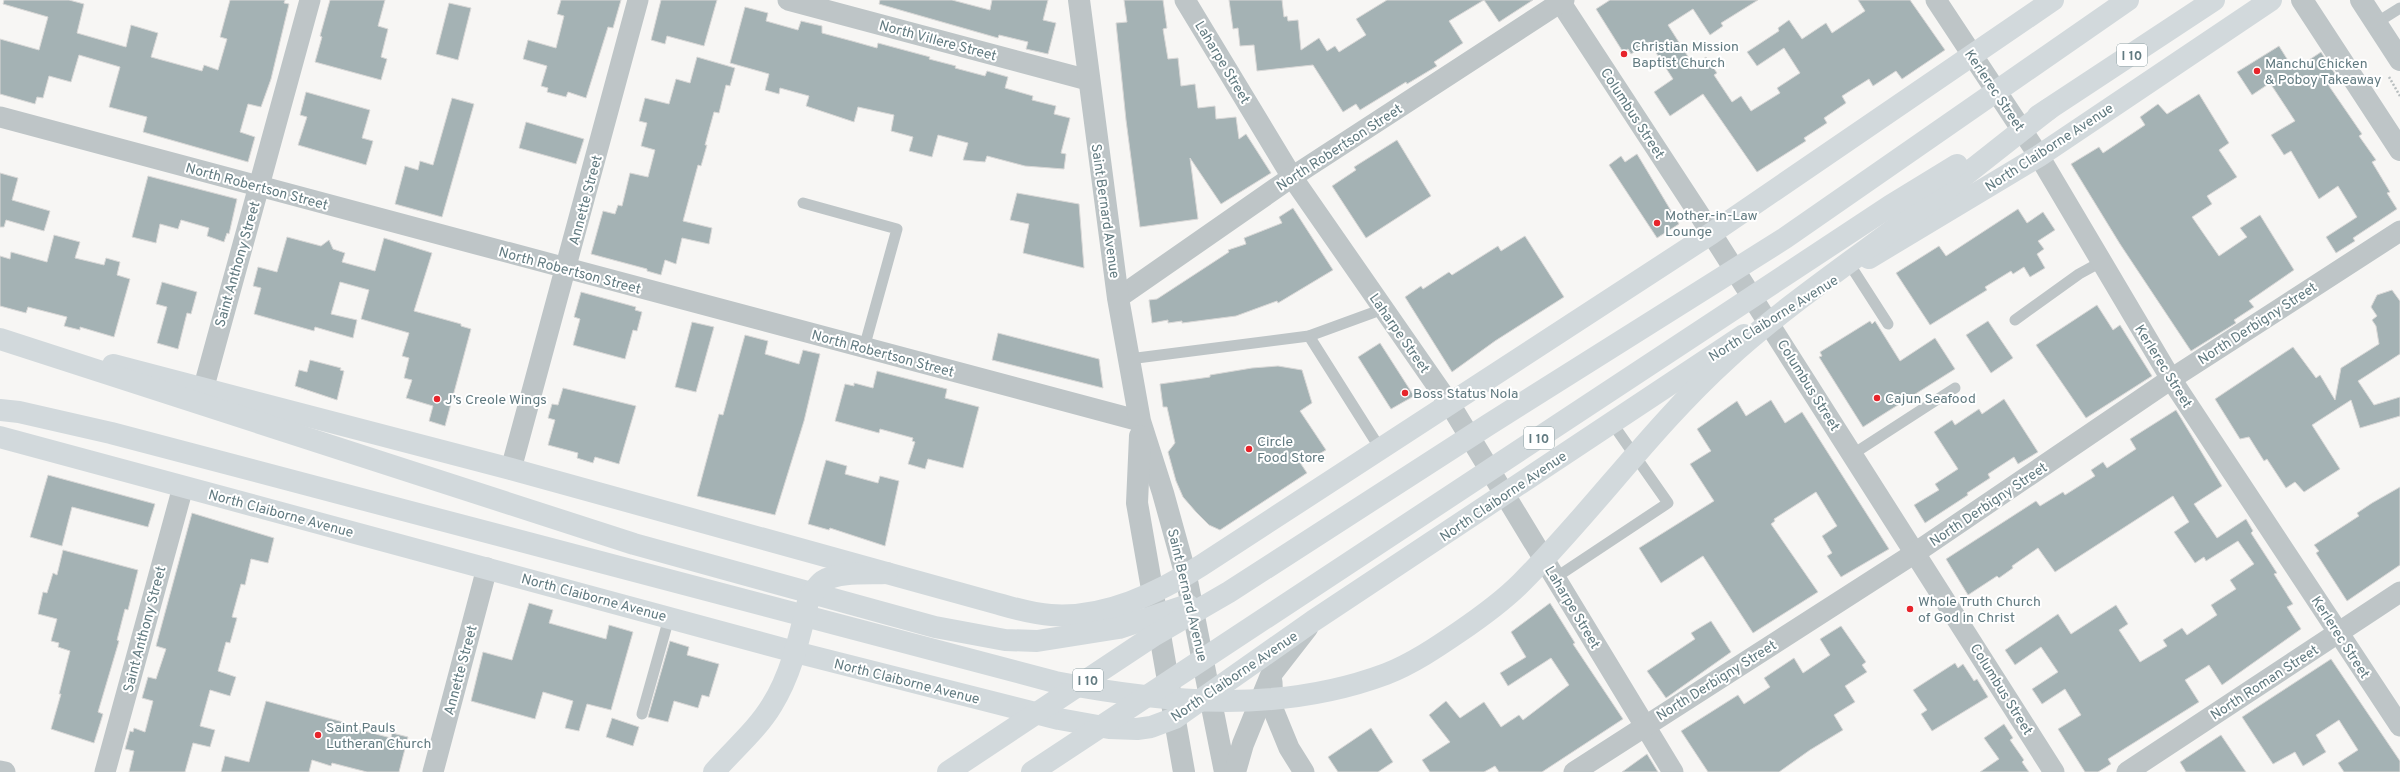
<svg xmlns="http://www.w3.org/2000/svg" width="2400" height="772" font-family="Overpass,sans-serif">
  <style>
    .building { fill: #a4b2b4; stroke: #d9d8d7 }
    .lines { fill: none; stroke-linecap: round; stroke-linejoin: round }
    .path { stroke: #b8bebf; stroke-width: 2.5; stroke-dasharray: 2 2; stroke-linecap: butt }
    .service { stroke: #bec5c7; stroke-width: 11 }
    .minor { stroke: #bec5c7; stroke-width: 21 }
    .tertiary { stroke: #bec5c7; stroke-width: 22 }
    .secondary { stroke: #d2d9dc; stroke-width: 22 }
    .motorway { stroke: #d2d9dc; stroke-width: 22 }
    .poi-dot { fill: #e7242b; stroke: #fff; stroke-width: 1.5 }
    .labels { text-anchor: middle; stroke-width: 4; stroke-linejoin: round; paint-order: stroke }
    .shield { fill: #fff; stroke: #90a2a6; stroke-width: 1 }
    .shield-label { font-size: 13px; font-weight: bold; fill: #617a80 }
    .street-label { font-size: 14px; fill: #617a80; stroke: #fff }
    .poi-label { font-size: 14px; fill: #617a80; stroke: #fff; text-anchor: start }
  </style>
  <rect width="100%" height="100%" fill="#f7f6f4"/>
  <!-- building -->
  <g class="building">
    <polygon points="4,0 69,0 84,4 77,33 126,47 131,25 158,33 151,57 202,71 204,65 218,70 227,39 220,37 230,0 285,0 284,3 289,4 271,79 261,107 248,104 240,132 255,137 248,162 143,132 147,117 109,107 120,67 79,55 71,82 49,76 43,98 37,97 35,104 0,94 0,39 39,50 48,17 3,4"/>
    <polygon points="330,0 385,0 378,26 388,29 381,57 387,59 381,80 315,62 322,37 320,36"/>
    <polygon points="561,0 621,0 613,28 608,27 586,98 568,92 566,97 547,92 548,88 541,86 547,66 523,59 528,40 556,48 564,16 557,14"/>
    <polygon points="661,0 717,0 704,46 667,36 665,44 651,40"/>
    <polygon points="880,0 952,0 990,10 992,0 1048,0 1043,20 1056,23 1048,54 1026,49 1028,42 999,35 998,38 879,4"/>
    <polygon points="1124,0 1163,0 1167,28 1163,29 1168,59 1178,58 1181,86 1195,84 1198,108 1215,106 1216,119 1236,117 1239,139 1246,134 1271,173 1221,204 1190,158 1198,219 1140,227 1126,120 1116,23 1127,22"/>
    <polygon points="1229,0 1282,0 1284,17 1287,16 1288,21 1298,20 1301,50 1319,38 1327,51 1335,46 1339,52 1366,35 1356,19 1387,0 1484,0 1449,21 1463,43 1434,62 1437,66 1407,84 1406,82 1360,110 1356,104 1343,112 1313,65 1257,71 1254,45 1240,46 1238,28 1233,29"/>
    <polygon points="1484,0 1533,0 1499,22"/>
    <polygon points="1610,0 1758,0 1721,23 1723,26 1710,35 1693,9 1668,25 1694,66 1706,57 1717,73 1714,75 1732,102 1741,96 1751,111 1780,93 1777,88 1800,73 1784,48 1757,66 1747,52 1779,31 1778,28 1789,20 1802,39 1826,23 1832,33 1865,11 1858,0 1910,0 1945,50 1902,79 1896,71 1873,86 1869,79 1842,96 1846,103 1824,118 1827,123 1804,138 1806,141 1757,172 1703,94 1670,116 1654,92 1673,79 1649,42 1631,54 1628,49 1623,52 1596,9"/>
    <polygon points="449,3 471,8 458,60 436,54"/>
    <polygon points="745,7 768,13 766,21 798,30 801,21 822,26 822,33 852,41 877,48 878,43 930,57 929,59 956,66 955,68 985,76 987,71 1008,77 1005,88 1033,96 1032,100 1056,106 1054,114 1070,118 1061,153 1066,154 1064,169 1025,166 987,156 985,162 963,160 968,143 938,135 932,157 909,151 913,137 891,131 894,115 858,107 854,122 806,106 809,96 780,88 779,94 765,90 769,74 730,63"/>
    <polygon points="2279,46 2294,70 2321,52 2339,80 2329,86 2362,134 2359,136 2376,160 2372,162 2390,192 2387,193 2397,209 2353,238 2355,241 2336,253 2326,237 2357,217 2338,186 2319,199 2291,151 2284,155 2271,135 2295,121 2270,83 2252,95 2237,72"/>
    <polygon points="697,57 735,68 730,86 726,85 719,113 714,112 705,145 707,145 701,166 698,165 683,221 712,228 709,244 682,238 676,264 665,260 661,275 647,271 647,269 591,254 603,211 615,214 618,205 622,206 630,173 648,177 655,150 641,146 647,123 639,121 645,98 669,104 676,79 690,83"/>
    <polygon points="306,92 370,110 362,138 373,141 366,165 298,145 307,117 300,115"/>
    <polygon points="2199,94 2229,143 2219,150 2237,177 2207,196 2212,204 2192,217 2219,256 2247,237 2240,228 2260,215 2294,270 2249,301 2254,307 2234,320 2236,323 2191,351 2120,244 2071,164 2099,147 2103,153 2145,125 2140,117 2158,104 2167,114"/>
    <polygon points="452,98 474,104 442,217 395,204 405,166 418,170 420,161 433,165"/>
    <polygon points="526,122 584,139 576,164 519,148"/>
    <polygon points="1397,140 1431,196 1366,238 1332,186 1356,170 1354,167"/>
    <polygon points="1637,154 1679,224 1657,238 1609,165 1621,156 1625,162"/>
    <polygon points="0,173 18,178 12,200 50,211 44,231 6,220 4,227 0,227"/>
    <polygon points="148,176 237,199 229,234 227,233 224,242 207,236 209,228 181,220 178,229 160,224 156,243 132,237"/>
    <polygon points="1017,193 1079,204 1084,268 1023,253 1029,224 1010,220"/>
    <polygon points="1293,208 1333,270 1278,303 1277,301 1236,316 1182,323 1182,321 1168,323 1168,320 1152,323 1149,300 1157,299 1229,252 1228,250 1246,244 1244,238 1282,223 1279,217"/>
    <polygon points="2018,209 2027,223 2043,212 2055,230 2038,241 2044,249 2037,254 2045,268 2030,277 2024,267 2013,274 2011,271 1985,287 1987,290 1930,325 1896,273 1939,246 1946,256"/>
    <polygon points="54,235 80,242 75,258 104,265 106,258 120,262 117,275 130,279 114,337 80,327 80,330 64,326 67,317 28,307 26,313 0,306 0,256 10,259 11,252 47,262"/>
    <polygon points="1525,236 1564,297 1495,341 1452,372 1405,297 1421,286 1423,289 1449,272 1452,275 1498,246 1501,251"/>
    <polygon points="287,237 321,246 329,240 333,249 345,253 342,262 375,271 384,238 432,253 414,311 461,324 461,326 471,329 445,426 429,421 433,406 406,398 412,380 404,378 409,358 402,356 409,333 361,319 369,290 340,282 331,314 357,320 353,338 315,327 314,331 254,314 261,288 253,286 258,267 277,272"/>
    <polygon points="162,282 197,292 191,314 187,313 178,349 157,343 167,307 156,304"/>
    <polygon points="2392,290 2400,301 2400,354 2358,381 2374,405 2400,397 2400,416 2360,428 2351,400 2312,425 2340,469 2304,492 2295,482 2286,488 2267,459 2264,461 2249,437 2240,439 2215,399 2293,347 2316,378 2320,375 2335,400 2341,368 2379,344 2376,326 2372,320 2377,316 2371,307 2377,295"/>
    <polygon points="581,292 636,307 635,310 642,312 637,331 633,330 625,359 573,345 580,319 574,317"/>
    <polygon points="2097,305 2113,330 2120,325 2152,376 2086,418 2036,345"/>
    <polygon points="1870,321 1872,324 1875,321 1900,361 1935,338 1955,369 1863,427 1819,357 1822,356 1820,352"/>
    <polygon points="1988,321 2013,358 1991,373 1966,335"/>
    <polygon points="692,322 714,327 696,392 675,387"/>
    <polygon points="998,333 1099,359 1103,388 992,360"/>
    <polygon points="745,335 768,341 765,354 799,364 803,350 820,354 804,421 775,515 697,496 719,414 723,415"/>
    <polygon points="1380,343 1414,396 1391,409 1358,357"/>
    <polygon points="310,360 341,368 340,370 344,371 337,400 295,386 299,370 307,372"/>
    <polygon points="1278,366 1302,370 1312,403 1300,411 1326,450 1301,464 1307,473 1220,530 1209,525 1196,512 1183,497 1176,481 1168,452 1175,443 1167,407 1163,407 1160,384 1210,377 1210,375 1252,368"/>
    <polygon points="877,371 947,389 945,398 979,407 963,468 928,459 925,469 908,464 915,442 912,441 913,438 880,429 879,433 835,421 845,384 854,386 854,383 873,388"/>
    <polygon points="563,388 636,406 619,464 595,457 593,463 577,458 578,453 548,445 555,420 548,418 552,404 558,405"/>
    <polygon points="2004,399 2038,452 2018,464 2014,457 1988,474 1990,478 1967,493 1968,495 1925,523 1914,505 1939,490 1935,484 1958,469 1934,432 1952,420 1955,425 1979,409 1982,414"/>
    <polygon points="1771,400 1785,423 1802,412 1889,549 1841,577 1827,556 1832,553 1822,536 1837,526 1816,492 1774,519 1775,521 1771,524 1818,592 1753,633 1703,556 1661,583 1639,548 1714,501 1690,464 1711,451 1697,429 1737,401 1746,416"/>
    <polygon points="2176,410 2222,486 2194,504 2217,538 2246,519 2253,531 2251,533 2277,573 2274,574 2293,604 2287,607 2301,629 2222,685 2209,665 2185,680 2199,702 2108,759 2111,764 2098,772 2085,772 2058,729 2081,715 2065,689 2042,704 2032,689 2058,672 2041,647 2015,665 2005,650 2058,614 2071,634 2116,605 2128,624 2119,630 2140,662 2167,646 2163,640 2182,628 2187,635 2217,615 2211,605 2236,589 2230,580 2254,564 2238,541 2206,561 2204,557 2195,563 2174,532 2189,522 2173,496 2055,572 2038,548 2012,566 2013,568 1999,578 1997,576 1968,595 1946,559 2036,501 2040,506 2063,492 2065,495 2095,476 2091,470 2103,462 2107,468 2136,449 2130,439"/>
    <polygon points="826,460 847,466 845,474 878,483 880,476 899,481 885,546 830,528 829,530 808,524"/>
    <polygon points="48,475 155,504 148,527 72,507 62,546 30,537"/>
    <polygon points="2400,487 2400,565 2347,601 2316,553 2319,551 2314,545 2359,516 2357,513 2372,503"/>
    <polygon points="192,513 274,538 268,563 251,559 245,585 241,584 232,617 237,618 230,643 226,642 218,671 236,677 230,696 210,690 200,726 215,730 210,747 193,743 185,772 129,772 134,751 125,749 130,731 133,732 134,728 145,732 153,701 142,698 148,677 156,679 166,649 156,646"/>
    <polygon points="63,550 138,570 128,610 125,609 117,640 119,641 98,712 103,714 94,743 51,729 61,694 59,694 70,651 58,647 59,643 51,641 57,619 38,614 43,592 47,593 53,573 57,575"/>
    <polygon points="529,603 553,610 549,623 606,639 609,625 633,632 611,710 587,704 579,731 565,728 573,701 543,692 535,719 471,701 483,652 512,660"/>
    <polygon points="1550,603 1575,643 1573,644 1623,719 1542,772 1499,772 1495,766 1484,772 1430,772 1422,760 1450,742 1429,715 1446,701 1460,718 1484,702 1501,727 1519,715 1523,720 1569,685 1551,658 1508,686 1500,673 1526,657 1511,632"/>
    <polygon points="1711,621 1731,652 1666,698 1647,671 1695,639 1691,633"/>
    <polygon points="1841,626 1866,662 1862,665 1867,672 1845,686 1855,702 1834,715 1843,730 1810,750 1779,772 1708,772 1681,731 1738,695 1744,704 1770,687 1764,678 1794,658 1803,673 1830,655 1820,639"/>
    <polygon points="670,641 689,647 687,655 719,664 709,697 702,695 698,708 674,701 668,722 648,717"/>
    <polygon points="2331,659 2400,761 2400,772 2344,772 2338,763 2358,750 2339,720 2316,735 2326,752 2303,766 2295,752 2273,764 2242,717"/>
    <polygon points="1955,663 1958,668 1963,664 1974,681 1977,679 1988,697 1932,731 1921,714 1927,710 1913,690"/>
    <polygon points="266,701 343,722 342,725 391,738 392,733 408,737 399,772 367,772 332,763 331,766 312,760 309,772 221,772 225,756 249,762"/>
    <polygon points="612,718 639,727 633,746 606,737"/>
    <polygon points="2004,724 2013,738 2010,740 2024,760 2022,762 2029,772 1980,772 1999,759 1984,738"/>
    <polygon points="1371,728 1393,762 1378,772 1338,772 1328,757"/>
    <polygon points="2221,735 2246,772 2186,772 2180,762"/>
    <polygon points="1647,754 1658,772 1622,772"/>
  </g>
  <g class="lines">
    <!-- path -->
    <polyline class="path" points="2389,77 2400,96"/>
    <!-- service -->
    <g class="service">
      <polyline points="2376,23 2400,8"/>
      <polyline points="803,203 897,229 864,348"/>
      <polyline points="1852,268 1888,324"/>
      <polyline points="2015,320 2079,274 2101,262"/>
      <polyline points="1309,336 1381,450"/>
      <polyline points="1129,359 1309,336 1383,309"/>
      <polyline points="1853,454 1955,388"/>
      <polyline points="1555,578 1668,503 1612,423"/>
      <polyline points="642,714 669,618"/>
    </g>
    <!-- minor -->
    <g class="minor">
      <polyline points="788,0 1088,80"/>
      <polyline points="1185,0 1292,177 1451,406 1673,772"/>
      <polyline points="1559,0 1701,217 2054,772"/>
      <polyline points="1936,0 2039,156 2171,379 2400,726"/>
      <polyline points="0,117 1140,421"/>
      <polyline points="1118,298 1292,177 1564,0"/>
      <polyline points="203,390 310,0"/>
      <polyline points="511,469 638,0"/>
      <polyline points="1272,682 1273,709 1289,748 1304,772"/>
      <polyline points="0,771 5,772"/>
      <polyline points="105,772 183,487"/>
      <polyline points="433,772 487,568"/>
      <polyline points="1574,772 1915,553 2171,379 2400,231"/>
      <polyline points="2127,772 2400,592"/>
    </g>
    <!-- tertiary -->
    <g class="tertiary">
      <polyline points="1079,0 1118,298 1140,421 1163,493 1186,576 1225,772"/>
      <polyline points="2302,0 2400,150"/>
      <polyline points="2361,0 2400,60"/>
      <polyline points="1140,436 1137,503 1184,772"/>
      <polyline points="1235,772 1243,744 1272,673 1307,628"/>
    </g>
    <!-- secondary -->
    <g class="secondary">
      <polyline points="1869,258 2039,156 2271,0"/>
      <path d="M 113,365 L 511,469 L 995,603 C 1013,608 1032,614 1051,615 C 1105,619 1158,593 1202,565 L 1712,233 L 2053,0"/>
      <polyline points="0,437 795,652 1059,719 1109,728 1137,729 1151,727 1175,718 1313,621 1744,335"/>
    </g>
    <!-- motorway -->
    <g class="motorway">
      <polyline points="2038,116 2214,0"/>
      <polyline points="0,339 634,544 935,627 1005,640 1037,641 1119,628 1188,605"/>
      <path d="M 0,410 L 19,412 L 111,433 L 1055,682 C 1165,703 1279,714 1386,674 C 1412,664 1437,647 1459,632 C 1481,617 1503,601 1521,583 C 1593,511 1652,427 1727,359 C 1783,308 1845,266 1905,221 C 1954,185 2001,146 2049,109"/>
      <path d="M 714,772 C 733,750 757,730 772,705 C 792,673 800,634 809,598 C 813,593 817,585 823,581 C 840,571 868,574 887,573"/>
      <polyline points="948,772 1153,636 1229,592 1488,425 1785,238 2128,0"/>
      <polyline points="1032,772 1890,206 1957,165"/>
    </g>
  </g>
  <!-- markers -->
  <g class="poi-dot">
    <circle cx="1624" cy="54" r="4"/>
    <circle cx="2257" cy="71" r="4"/>
    <circle cx="1657" cy="223" r="4"/>
    <circle cx="1405" cy="393" r="4"/>
    <circle cx="1877" cy="398" r="4"/>
    <circle cx="437" cy="399" r="4"/>
    <circle cx="1249" cy="449" r="4"/>
    <circle cx="1910" cy="609" r="4"/>
    <circle cx="318" cy="735" r="4"/>
  </g>
  <g class="labels">
    <!-- shield labels -->
    <g class="shield">
      <rect x="2117" y="44" width="30" height="22" rx="3"/>
      <rect x="1524" y="427" width="30" height="22" rx="3"/>
      <rect x="1073" y="669" width="30" height="22" rx="3"/>
    </g>
    <g class="shield-label">
      <text x="2132" y="60">I 10</text>
      <text x="1539" y="443">I 10</text>
      <text x="1088" y="685">I 10</text>
    </g>
    <!-- street labels -->
    <g class="street-label">
      <text transform="translate(938 40) rotate(15)" y="5">North Villere Street</text>
      <text transform="translate(1223 62) rotate(59)" y="5">Laharpe Street</text>
      <text transform="translate(1995 90) rotate(56)" y="5">Kerlerec Street</text>
      <text transform="translate(1633 113) rotate(57)" y="5">Columbus Street</text>
      <text transform="translate(1339 147) rotate(-33)" y="5">North Robertson Street</text>
      <text transform="translate(2049 147) rotate(-33)" y="5">North Claiborne Avenue</text>
      <text transform="translate(257 186) rotate(15)" y="5">North Robertson Street</text>
      <text transform="translate(585 200) rotate(-75)" y="5">Annette Street</text>
      <text transform="translate(1106 211) rotate(82)" y="5">Saint Bernard Avenue</text>
      <text transform="translate(237 264) rotate(-74)" y="5">Saint Anthony Street</text>
      <text transform="translate(570 270) rotate(15)" y="5">North Robertson Street</text>
      <text transform="translate(1773 318) rotate(-32)" y="5">North Claiborne Avenue</text>
      <text transform="translate(2257 323) rotate(-33)" y="5">North Derbigny Street</text>
      <text transform="translate(1400 333) rotate(55)" y="5">Laharpe Street</text>
      <text transform="translate(883 353) rotate(15)" y="5">North Robertson Street</text>
      <text transform="translate(2164 366) rotate(58)" y="5">Kerlerec Street</text>
      <text transform="translate(1809 385) rotate(58)" y="5">Columbus Street</text>
      <text transform="translate(1503 496) rotate(-34)" y="5">North Claiborne Avenue</text>
      <text transform="translate(1988 504) rotate(-34)" y="5">North Derbigny Street</text>
      <text transform="translate(281 513) rotate(15)" y="5">North Claiborne Avenue</text>
      <text transform="translate(1188 595) rotate(77)" y="5">Saint Bernard Avenue</text>
      <text transform="translate(594 597) rotate(15)" y="5">North Claiborne Avenue</text>
      <text transform="translate(1573 607) rotate(59)" y="5">Laharpe Street</text>
      <text transform="translate(144 629) rotate(-75)" y="5">Saint Anthony Street</text>
      <text transform="translate(2341 637) rotate(57)" y="5">Kerlerec Street</text>
      <text transform="translate(460 670) rotate(-75)" y="5">Annette Street</text>
      <text transform="translate(1234 676) rotate(-34)" y="5">North Claiborne Avenue</text>
      <text transform="translate(1716 680) rotate(-32)" y="5">North Derbigny Street</text>
      <text transform="translate(907 681) rotate(14)" y="5">North Claiborne Avenue</text>
      <text transform="translate(2264 682) rotate(-33)" y="5">North Roman Street</text>
      <text transform="translate(2002 689) rotate(58)" y="5">Columbus Street</text>
    </g>
    <!-- poi labels -->
    <g class="poi-label">
      <text x="1632" y="51">Christian Mission<tspan x="1632" dy="16">Baptist Church</tspan></text>
      <text x="2265" y="68">Manchu Chicken<tspan x="2265" dy="16">&amp; Poboy Takeaway</tspan></text>
      <text x="1665" y="220">Mother-in-Law<tspan x="1665" dy="16">Lounge</tspan></text>
      <text x="1413" y="398">Boss Status Nola</text>
      <text x="1885" y="403">Cajun Seafood</text>
      <text x="445" y="404">J’s Creole Wings</text>
      <text x="1257" y="446">Circle<tspan x="1257" dy="16">Food Store</tspan></text>
      <text x="1918" y="606">Whole Truth Church<tspan x="1918" dy="16">of God in Christ</tspan></text>
      <text x="326" y="732">Saint Pauls<tspan x="326" dy="16">Lutheran Church</tspan></text>
    </g>
  </g>
</svg>
